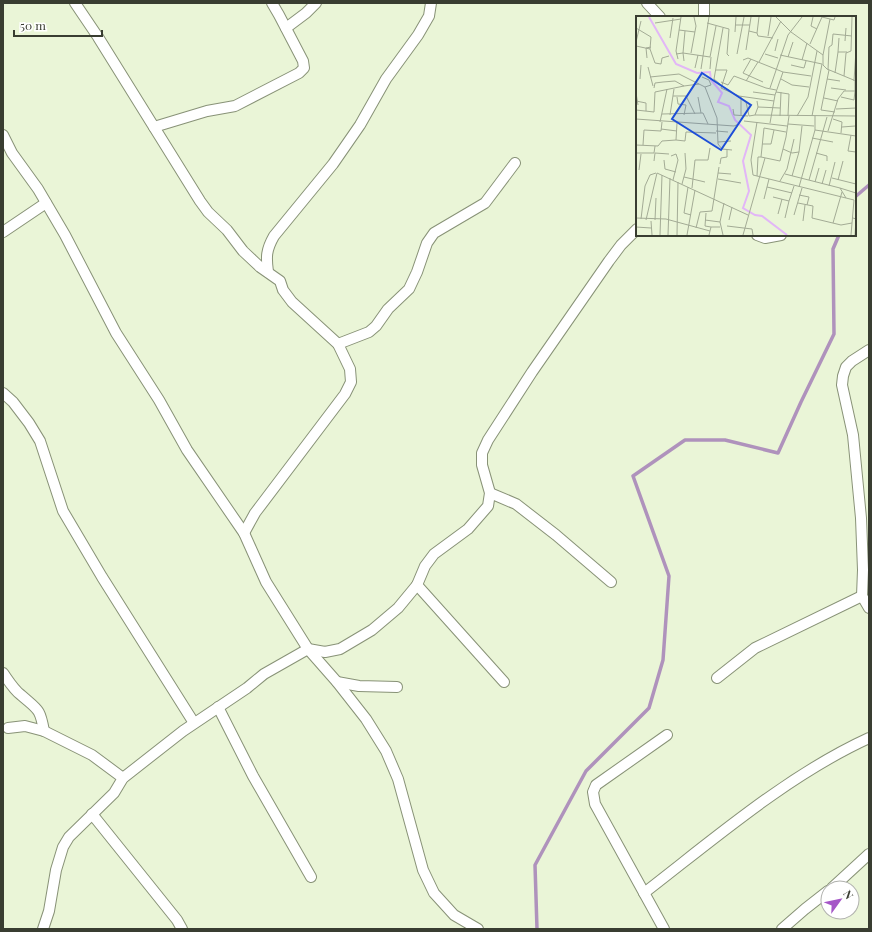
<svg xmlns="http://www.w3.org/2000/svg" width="872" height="932" font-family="'Playfair Display',serif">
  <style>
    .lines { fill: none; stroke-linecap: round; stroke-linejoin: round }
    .stream { stroke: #af92bc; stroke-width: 3.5 }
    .street-casing { stroke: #889277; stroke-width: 12 }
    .street { stroke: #fff; stroke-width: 10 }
    .inset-river { fill: none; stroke: #e2b6f7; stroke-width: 2 }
    .inset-road { fill: none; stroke: #a3ab95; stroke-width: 1 }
    .view { fill: #1d4ed8; fill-opacity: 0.15; stroke: #1d4ed8; stroke-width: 2 }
    .inset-edge { fill: none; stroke: #393d31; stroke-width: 2 }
  </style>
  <rect width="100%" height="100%" fill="#eaf5d7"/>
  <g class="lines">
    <!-- stream -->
    <g class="stream">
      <polyline points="855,197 869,185"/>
      <polyline points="537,929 535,865 586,771 649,708 663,660 669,576 633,476 685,440 725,440 778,453 801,402 834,334 833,249 839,235"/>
    </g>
    <!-- street casing -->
    <g class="street-casing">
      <g id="street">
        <polyline points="75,3 98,37 200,201 208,212 227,230 243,251 260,267 280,281 283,290 292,302 338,344 350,369 351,382 345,394 255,513 244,533"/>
        <polyline points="647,3 660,17"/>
        <polyline points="704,3 704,17"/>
        <polyline points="286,28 306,13 316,3"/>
        <polyline points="154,127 207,111 235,106 299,73 304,68 303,61 279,15 272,3"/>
        <polyline points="3,135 12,153 38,189 65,235 116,333 159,400 187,450 244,533 266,582 308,649 337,682 366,719 386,751 398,779 423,870 434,893 454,915 478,929"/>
        <polyline points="3,232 46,203"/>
        <polyline points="757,235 765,238 781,235"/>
        <path d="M 268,272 C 266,257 266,250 274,236 L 333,164 L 360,125 L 386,79 L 418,35 L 429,16 L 431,3"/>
        <polyline points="338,344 369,332 376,326 388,309 409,289 417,272 427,243 434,233 485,203 515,163"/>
        <polyline points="869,350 852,361 846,367 843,376 842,385 853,435 861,518 863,570 862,596 869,608"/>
        <polyline points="3,393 13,402 29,423 40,441 63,511 102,577 194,723"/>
        <polyline points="490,493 516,504 556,535 611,582"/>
        <polyline points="417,585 504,682"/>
        <path d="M 3,673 C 8,680 14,690 21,695 C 38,710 40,708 44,731"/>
        <polyline points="717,678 755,648 862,596"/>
        <polyline points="337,682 359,686 397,687"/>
        <polyline points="218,707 253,776 311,877"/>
        <polyline points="8,728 25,726 44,731 92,755 123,778"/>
        <polyline points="92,814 177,920 182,929"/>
        <polyline points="832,888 869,854"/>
        <path d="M 644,893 C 714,839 788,775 869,738"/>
        <polyline points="43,929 49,911 56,870 63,847 69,837 114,793 123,778 183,731 247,688 264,674 308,649 325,652 340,649 372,630 398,608 417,585 425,566 434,554 468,529 488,506 490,493 482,465 482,453 488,440 532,372 609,261 621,245 637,229"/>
        <polyline points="664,929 595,804 593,792 596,785 667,735"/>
        <polyline points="782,929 805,909 828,891"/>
      </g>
    </g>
    <!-- street -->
    <use href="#street" class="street"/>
  </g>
  <!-- overview -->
  <g transform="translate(636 16)">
    <rect width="220" height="220" fill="#eaf5d7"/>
    <path class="inset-river" d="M 13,1 L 40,48 L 61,57 L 74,56 L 75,64 L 86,77 L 82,86 L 93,90 L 99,104 L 115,119 L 107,145 L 113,175 L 107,192 L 119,199 L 126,200 L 151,219"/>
    <path class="inset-road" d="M 140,1 L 155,16 L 187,39 L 187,49 L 191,53 L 220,65M 177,1 L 175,10 L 181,13M 186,1 L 198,4 L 199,1M 19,7 L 45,3M 71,7 L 93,13 L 91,38 L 93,40M 99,9 L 114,9M 0,12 L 15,21 L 14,33 L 19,47 L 25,48 L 26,42 L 33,40M 43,14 L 59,16M 49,15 L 47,37 L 74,41 L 80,10M 113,15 L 121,17 L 122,20 L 137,22M 99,16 L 100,1M 121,17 L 123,1M 132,20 L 135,1M 34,22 L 37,2M 203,22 L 202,36 L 211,36M 209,25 L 210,12M 0,26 L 5,5M 174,28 L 186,1M 0,30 L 14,33M 110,34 L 115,1M 139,35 L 142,23M 55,37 L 60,10 L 58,1M 40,38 L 47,37 L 48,45M 101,38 L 108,1M 129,38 L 142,42M 144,39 L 186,48M 187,39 L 194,3M 152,41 L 157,26M 11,42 L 10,32 L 15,31M 42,43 L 40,35 L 45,1M 115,43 L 107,57 L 127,66M 107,44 L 112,42 L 147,56 L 139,79 L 134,107M 166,44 L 171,27M 123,46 L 145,5M 155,49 L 168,52 L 170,45M 12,51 L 17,70M 59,52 L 62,39M 65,53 L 73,1M 74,53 L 75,41M 80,54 L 91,54 L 85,72 L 103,80 L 138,85M 192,54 L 193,31 L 196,29 L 197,18 L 216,20M 193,54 L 185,94 L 199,96M 147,56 L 175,60M 199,57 L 202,36M 208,60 L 210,37 L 215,35 L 216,1M 14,61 L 43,58 L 69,71 L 81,102 L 82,128 L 86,133 L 96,134M 66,61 L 73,64 L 75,69 L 69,71M 4,63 L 5,49M 145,63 L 156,69 L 173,71M 191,63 L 204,65M 110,65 L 122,46M 218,65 L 220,34M 85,66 L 92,69 L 98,60 L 130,72 L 140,74M 84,68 L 78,63 L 87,12M 48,70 L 63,68M 18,72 L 19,67 L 27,66 L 39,65 L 48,70 L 19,76M 134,72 L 152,19 L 166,1M 195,72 L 210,74M 117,76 L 139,79M 140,76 L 153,78 L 152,100M 0,77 L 2,89M 37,80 L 50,80 L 59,98M 105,80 L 105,99M 41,81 L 42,88 L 50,89 L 48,99M 62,81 L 65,97M 205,81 L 218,84 L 219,75M 188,82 L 202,85M 0,85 L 10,87 L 10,95M 110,86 L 113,100 L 119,99 L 122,91 L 121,85M 122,91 L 144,92M 97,93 L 98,99 L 112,100M 200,93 L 220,92M 0,94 L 18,96 L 19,76M 26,98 L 67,97 L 72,108M 34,99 L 38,73M 119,99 L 220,100M 144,100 L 145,76M 161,100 L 172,81 L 181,35M 176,100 L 186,48M 0,103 L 98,110 L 103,108M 197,103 L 206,106 L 205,117M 108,105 L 151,110M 24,106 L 31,73M 121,106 L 115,144 L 117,159 L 218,184 L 215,219M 152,108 L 178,110M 206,111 L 219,110M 25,113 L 41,115M 179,114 L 220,120M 80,115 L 92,116M 192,115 L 202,83 L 208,75 L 219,75 L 219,65M 150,116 L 128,112 L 125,141 L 144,145 L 150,121 L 153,100M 215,119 L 212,135 L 220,136M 176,122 L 197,126M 40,124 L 49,125 L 50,116 L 80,117M 82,126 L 95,125M 126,128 L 135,128 L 138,114M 0,129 L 22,130 L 26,125 L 40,124 L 41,107M 7,129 L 8,114 L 25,115 L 26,106M 147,133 L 156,137 L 163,136 L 166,110M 0,137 L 18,137 L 19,130M 180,137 L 191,140 L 191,145M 35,140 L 40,138 L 42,144 L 37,164M 28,144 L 29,153 L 40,156M 18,145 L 19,137 L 33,138M 84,148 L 85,142 L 91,141 L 91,133M 3,154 L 5,138M 82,157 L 95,158M 149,158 L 204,172 L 210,182M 121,160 L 122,141 L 125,141M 156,160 L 163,136M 48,161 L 69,166M 196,162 L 220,168M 82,163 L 105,167M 173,164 L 191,101M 202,164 L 207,145M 144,165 L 151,153 L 158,123M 179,166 L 183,152M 46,168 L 50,153 L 49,137M 186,168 L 190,154M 193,170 L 199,146M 52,171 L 48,197 L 55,199M 131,171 L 156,177M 163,171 L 179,114 L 179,100M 56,172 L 59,144 L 72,144 L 74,132M 204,172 L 220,177M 163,179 L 173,181 L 171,189M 137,181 L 153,185 L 158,170M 128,183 L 133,163M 162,187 L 177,190 L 176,202 L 205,209 L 216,207M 70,197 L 69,210 L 75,211M 142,198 L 146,183M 158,199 L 166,172M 0,202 L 30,203 L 74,215M 149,202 L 153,185M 217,202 L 220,203 L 219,219M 5,203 L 9,170 L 14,159 L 20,157M 10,204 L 21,157 L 112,199M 19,204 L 20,182M 69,204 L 84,206M 93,204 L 96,191M 15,205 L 16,219M 167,205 L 169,189M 197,207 L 206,176M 91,210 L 116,213 L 117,219M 0,211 L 15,212M 60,212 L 64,196 L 76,195 L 83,151M 24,219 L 26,159M 32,219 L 34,162M 41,219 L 42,166M 51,219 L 59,174M 73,219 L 75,211 L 84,211M 87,219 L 84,206 L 88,187M 107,219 L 129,142"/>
    <path class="view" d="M 66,57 L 115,89 L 85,134 L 36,103 Z"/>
    <rect width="220" height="220" class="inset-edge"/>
  </g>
  <!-- border -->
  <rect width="872" height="932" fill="none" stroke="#393d31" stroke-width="8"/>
  <!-- north arrow -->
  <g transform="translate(840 900) rotate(57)"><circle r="19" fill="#ffffff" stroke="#b0b1ad"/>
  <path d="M0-3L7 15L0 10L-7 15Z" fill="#a556c7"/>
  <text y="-6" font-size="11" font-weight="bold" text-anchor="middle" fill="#393d31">N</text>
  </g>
  <!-- scale -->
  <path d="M14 30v6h88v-6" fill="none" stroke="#393d31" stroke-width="2"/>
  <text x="20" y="30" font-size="12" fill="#393d31" stroke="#ffffff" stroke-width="3" paint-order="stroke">50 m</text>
</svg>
